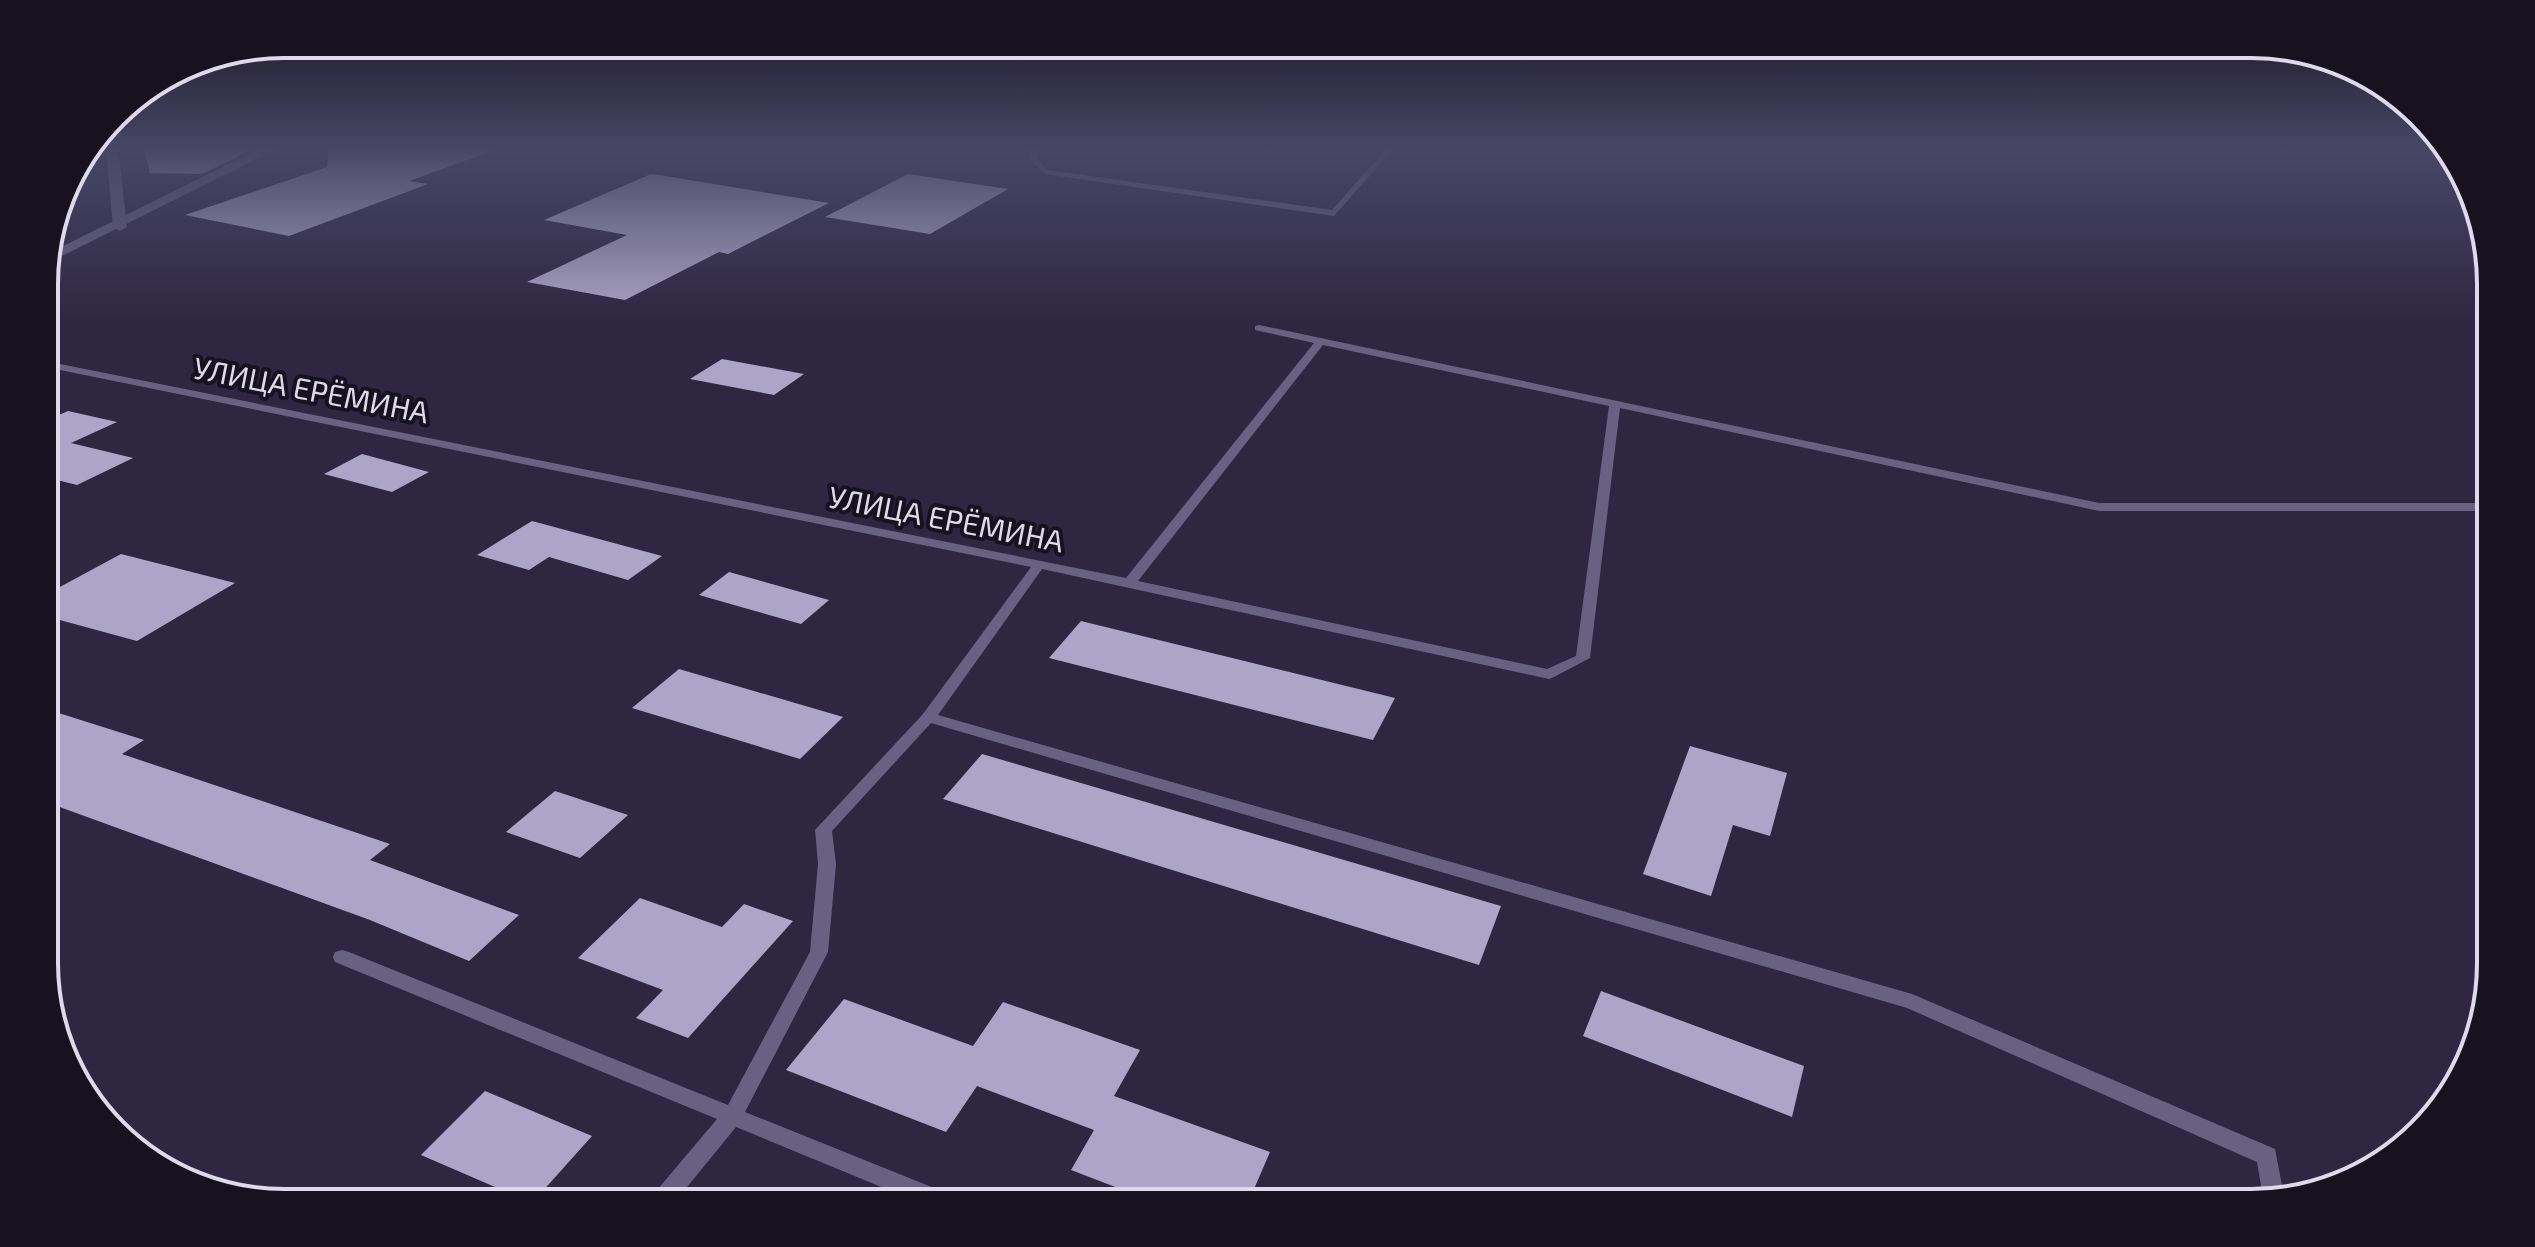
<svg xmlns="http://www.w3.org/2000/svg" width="2535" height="1247" font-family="'Exo 2',sans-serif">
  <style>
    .building { fill: #ada5c7 }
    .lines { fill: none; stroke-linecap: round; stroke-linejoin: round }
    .lane { fill: #696181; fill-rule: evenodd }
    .street { fill: #696181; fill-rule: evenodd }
    .secondary { fill: #696181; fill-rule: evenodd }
    .labels { text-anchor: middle; stroke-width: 8; stroke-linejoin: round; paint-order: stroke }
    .street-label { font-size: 30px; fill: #dedaec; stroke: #16121f }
    .rim { fill: none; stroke: #dedaec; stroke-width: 4 }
  </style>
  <rect width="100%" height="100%" fill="#2f2742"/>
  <!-- building -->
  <g class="building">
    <polygon points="144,148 251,148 251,150 202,174 150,173"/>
    <polygon points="329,148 488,148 489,152 409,181 428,184 289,236 185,215 327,167"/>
    <polygon points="651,174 659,175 829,203 728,254 719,252 625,300 527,282 627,235 544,220"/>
    <polygon points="908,174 1008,189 930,234 825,217"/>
    <polygon points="722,359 804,374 774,395 690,379"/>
    <polygon points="68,411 117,422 71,443 133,458 77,485 45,477 45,421"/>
    <polygon points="362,454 429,472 392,492 324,474"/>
    <polygon points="532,521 662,556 628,580 549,557 529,570 477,555"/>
    <polygon points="121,554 235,583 137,641 45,616 45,595"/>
    <polygon points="729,572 829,600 801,624 699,595"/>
    <polygon points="1081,621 1395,698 1373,740 1049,658"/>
    <polygon points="679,669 843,717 800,759 632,708"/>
    <polygon points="46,709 144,740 122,754 390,844 370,860 519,915 469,961 370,920 46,802"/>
    <polygon points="1690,746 1787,773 1770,836 1733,825 1711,896 1643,874"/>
    <polygon points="982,754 1501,906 1479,965 943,799"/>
    <polygon points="555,791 628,815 580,858 506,832"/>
    <polygon points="640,898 722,927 744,904 793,921 688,1038 636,1018 663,990 578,958"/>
    <polygon points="1601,991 1804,1066 1792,1117 1583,1036"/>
    <polygon points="844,999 973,1046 1003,1002 1140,1050 1114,1096 1270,1152 1248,1203 1157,1203 1071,1170 1094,1130 977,1086 946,1132 786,1070"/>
    <polygon points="485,1091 592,1136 532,1203 421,1155"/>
  </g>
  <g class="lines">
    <!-- lane -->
    <g class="lane">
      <polygon points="1028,148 1036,148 1037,159 1047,170 1332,210 1387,148 1394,148 1334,216 1045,174 1029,159"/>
      <path d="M 1259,325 L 2099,503 L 2490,503 L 2490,511 L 2099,511 L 1620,408 L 1590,658 L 1554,677 L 1549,679 L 1042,569 L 938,715 L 1912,994 L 2275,1149 L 2284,1196 L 2264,1203 L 2257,1162 L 1907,1008 L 931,723 L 832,831 L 836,864 L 828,952 L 745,1112 L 954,1196 L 957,1203 L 920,1203 L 736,1127 L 674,1203 L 649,1203 L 652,1196 L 717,1119 L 335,962 L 333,957 L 335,952 L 342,950 L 349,952 L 728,1105 L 810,952 L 818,864 L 815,830 L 923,714 L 1031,567 L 45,367 L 45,361 L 1126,578 L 1314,343 L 1255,330 L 1255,326 ZM 1323,345 L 1609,406 L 1576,656 L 1547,669 L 1138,581 Z"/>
    </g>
    <!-- street -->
    <polygon class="street" points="106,148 118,148 127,227 120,231 113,227"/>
    <!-- secondary -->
    <g class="secondary">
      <polygon points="261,148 278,148 46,264 49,253"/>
      <polygon points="2435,148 2446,148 2450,160 2444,159"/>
    </g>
  </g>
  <!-- sky -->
  <linearGradient id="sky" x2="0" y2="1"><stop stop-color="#1a1524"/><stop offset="0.46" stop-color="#474765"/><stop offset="1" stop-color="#474765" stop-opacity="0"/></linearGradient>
  <rect width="2535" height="323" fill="url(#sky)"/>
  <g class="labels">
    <!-- street labels -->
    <g class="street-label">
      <text transform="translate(311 391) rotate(11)" y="10">УЛИЦА ЕРЁМИНА</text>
      <text transform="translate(946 520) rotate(11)" y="10">УЛИЦА ЕРЁМИНА</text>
    </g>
  </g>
  <!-- crop -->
  <path d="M0 0H2535V1247H0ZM284 58H2251A226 226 0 0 1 2477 284V963A226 226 0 0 1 2251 1189H284A226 226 0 0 1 58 963V284A226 226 0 0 1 284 58Z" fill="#16121f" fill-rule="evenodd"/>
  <path class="rim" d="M284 58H2251A226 226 0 0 1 2477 284V963A226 226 0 0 1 2251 1189H284A226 226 0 0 1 58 963V284A226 226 0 0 1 284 58Z"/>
</svg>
